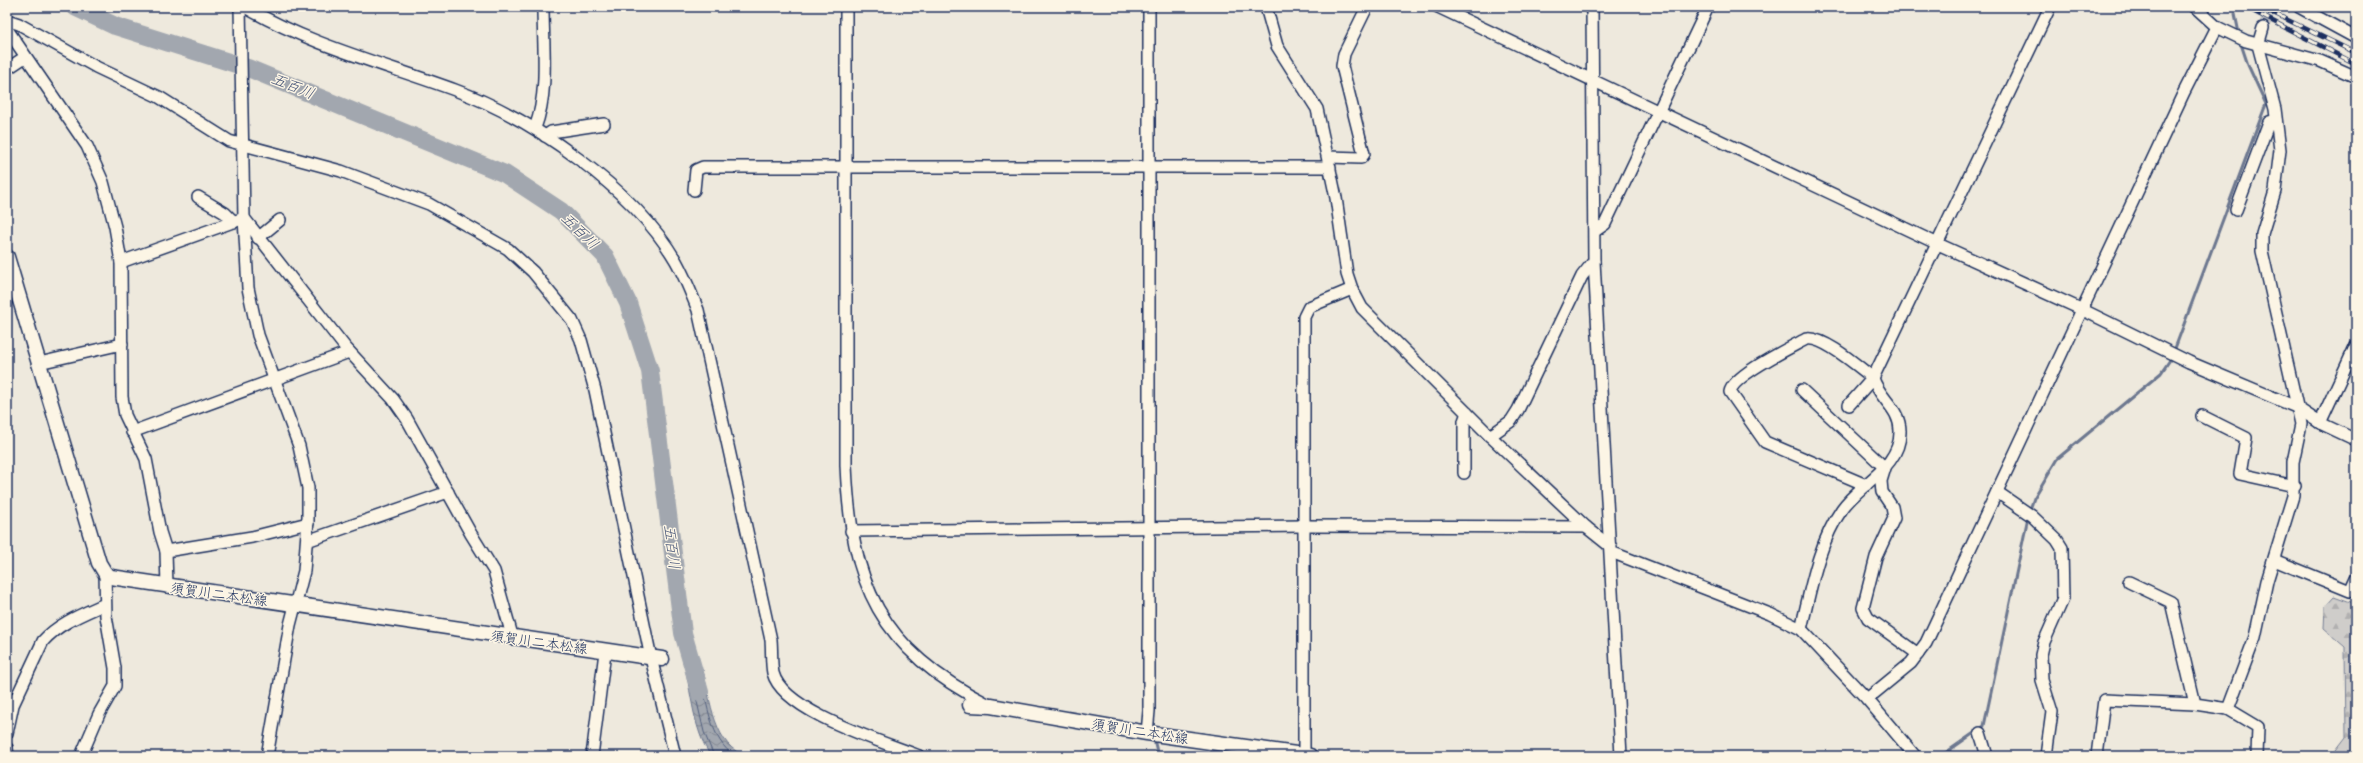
<svg xmlns="http://www.w3.org/2000/svg" width="2363" height="763" font-family="Itim,'Klee One',sans-serif">
  <style>
    .forest { fill: url(#forest-firs); stroke: #757e94 }
    .water { fill: url(#water-waves); stroke: #6c778f }
    .lines { fill: none; stroke-linecap: round; stroke-linejoin: round }
    .shore { stroke: #515f7e; stroke-width: 1 }
    .stream { stroke: #6c778f; stroke-width: 3 }
    .river { stroke: #a2a7af; stroke-width: 18 }
    .minor-tunnel { stroke: #c4c4c4; stroke-width: 11; stroke-dasharray: 11 5.5; stroke-linecap: butt }
    .minor-casing { stroke: #1b2f5e; stroke-width: 14 }
    .major-casing { stroke: #1b2f5e; stroke-width: 17 }
    .minor { stroke: #fcf5e5; stroke-width: 11 }
    .major { stroke: #fcf5e5; stroke-width: 14 }
    .rail-casing { stroke: #1b2f5e; stroke-width: 4.5 }
    .rail { stroke: #fcf5e5; stroke-width: 3; stroke-dasharray: 9; stroke-linecap: butt }
    .labels { text-anchor: middle; stroke-width: 3; stroke-linejoin: round; paint-order: stroke }
    .street-label { font-size: 14px; fill: #1b2f5e; stroke: #fcf5e5 }
    .water-label { font-size: 15px; font-style: italic; fill: #445376; stroke: #fcf5e5 }
  </style>
  <defs>
    <pattern id="forest-firs" width="22" height="20" patternUnits="userSpaceOnUse"><rect width="22" height="20" fill="#cfcdca"/><path d="M5 1l3.5 6h-7zM16 11l3.5 6h-7z" fill="#b1b0b0"/></pattern>
    <pattern id="water-waves" width="16" height="10" patternUnits="userSpaceOnUse"><rect width="16" height="10" fill="#a2a7af"/><path d="M0 5q4-4 8 0t8 0" fill="none" stroke="#838892"/></pattern>
  </defs>
  <rect width="100%" height="100%" fill="#eee9dd"/>
  <filter id="ink" filterUnits="userSpaceOnUse"><feTurbulence type="fractalNoise" baseFrequency=".025" numOctaves="2"/><feDisplacementMap in="SourceGraphic" scale="8" xChannelSelector="R" yChannelSelector="G"/><feConvolveMatrix kernelMatrix="1 2 1 2 8 2 1 2 1" color-interpolation-filters="sRGB"/></filter>
  <g filter="url(#ink)">
    <!-- forest -->
    <polygon class="forest" points="2334,596 2356,604 2356,756 2333,754 2346,737 2345,647 2324,629 2325,606"/>
    <!-- water -->
    <path class="water" d="M 685,668 L 703,670 C 710,698 714,749 748,756 L 711,756 C 694,732 692,697 685,668 Z"/>
    <g class="lines">
      <!-- shore -->
      <path class="shore" d="M 714,756 L 704,732 L 691,676 L 692,673 L 700,675 C 707,701 710,741 735,756"/>
      <!-- stream -->
      <g class="stream">
        <polyline points="2235,14 2239,33"/>
        <polyline points="2174,351 2266,104 2248,65 2240,41"/>
        <polyline points="2029,512 2034,498 2057,459 2161,373 2172,357"/>
        <polyline points="1154,739 1158,756"/>
        <polyline points="1941,756 1984,726 2028,517"/>
      </g>
      <!-- river -->
      <polyline class="river" points="75,7 115,26 248,68 505,174 561,211 605,256 628,303 650,371 683,633 700,692"/>
      <!-- minor-tunnel -->
      <polyline class="minor-tunnel" points="2263,28 2271,9"/>
      <!-- minor casing -->
      <g class="minor-casing">
        <g id="minor">
          <polyline points="240,7 244,218 248,288 258,335 299,446 308,488 308,520 304,571 290,625 267,756"/>
          <path d="M 245,7 C 310,45 384,64 455,90 C 532,118 634,189 676,261 C 685,277 691,293 698,310 L 771,640 C 772,650 771,663 773,673 C 783,712 884,742 919,756"/>
          <path d="M 846,7 L 846,465 C 851,584 879,649 989,705"/>
          <polyline points="1266,7 1277,46 1317,109 1336,198 1347,274 1352,289 1362,308 1490,436 1586,527 1611,547"/>
          <polyline points="1438,7 1938,244 2083,310 2189,362 2296,407 2320,423 2356,440"/>
          <polyline points="1592,7 1594,261 1621,756"/>
          <polyline points="2195,7 2217,27 2246,41 2320,61 2356,77"/>
          <polyline points="2299,7 2356,38"/>
          <polyline points="2271,9 2272,7"/>
          <polyline points="7,20 19,24 96,67 159,97 229,141 341,171 429,204 508,249 533,272 572,320 581,340 595,390 651,658 675,756"/>
          <polyline points="7,29 87,146 103,182 115,227 121,262 122,397 125,415 146,459 160,532 166,551 167,587"/>
          <polyline points="7,69 25,57"/>
          <path d="M 535,128 C 549,91 543,46 543,7"/>
          <polyline points="545,136 551,132 604,124"/>
          <polyline points="1328,157 1361,158 1364,154 1342,66 1344,54 1367,7"/>
          <polyline points="694,190 696,170 703,167 1330,167"/>
          <polyline points="198,197 225,213 234,222"/>
          <polyline points="2236,210 2269,122 2276,120"/>
          <polyline points="1595,231 1605,224 1708,7"/>
          <polyline points="258,238 280,220"/>
          <polyline points="121,262 244,218 345,347 393,399 407,419 471,534 494,571 513,639"/>
          <polyline points="39,363 122,344"/>
          <polyline points="1802,390 1885,468 1881,481 1882,492 1892,507 1894,518 1876,557 1863,608 1868,618 1918,654"/>
          <path d="M 1849,405 L 1873,378 C 1860,368 1823,335 1806,339 C 1790,348 1733,375 1730,392 L 1765,442 L 1866,485"/>
          <polyline points="2202,416 2246,438 2240,474 2295,486"/>
          <polyline points="2320,423 2356,345"/>
          <polyline points="132,432 349,352"/>
          <polyline points="1490,436 1511,421 1518,410 1582,276 1594,261"/>
          <polyline points="1464,473 1464,421 1467,413"/>
          <polyline points="1997,492 2032,516 2057,540 2062,548 2063,599 2044,642 2041,655 2042,680 2052,712 2046,756"/>
          <polyline points="851,531 1303,526 1586,527"/>
          <polyline points="307,541 448,492"/>
          <polyline points="166,551 252,537 308,523"/>
          <polyline points="1611,552 1770,614 1801,629 1867,699 1915,756"/>
          <polyline points="2274,560 2350,591 2356,578"/>
          <polyline points="2129,582 2171,602 2195,704 2228,709"/>
          <path d="M 1801,629 C 1811,588 1818,544 1842,509 C 1860,483 1901,467 1900,431 C 1900,408 1879,399 1873,378 L 2050,7"/>
          <polyline points="1867,699 1911,663 1926,643 2184,92 2217,27"/>
          <path d="M 7,733 L 13,705 L 43,641 C 59,623 83,614 105,604"/>
          <polyline points="1147,733 1149,711 1149,7"/>
          <polyline points="1980,733 1987,756"/>
          <polyline points="7,748 8,756"/>
          <polyline points="81,756 99,714 115,686 115,668 106,616 105,573"/>
          <polyline points="592,756 605,652"/>
          <polyline points="1304,756 1304,317 1309,307 1352,289"/>
          <polyline points="2097,756 2104,700 2195,704"/>
          <polyline points="2257,756 2258,727 2228,709 2255,637 2267,581 2293,496 2293,462 2301,424 2262,251 2262,234 2275,191 2280,150 2275,109 2258,45 2263,28"/>
        </g>
      </g>
      <!-- major casing -->
      <g class="major-casing">
        <g id="major">
          <polyline points="7,257 99,563 105,573 111,577 662,659"/>
          <polyline points="970,705 991,706 1147,733 1310,756"/>
        </g>
      </g>
      <!-- minor -->
      <use href="#minor" class="minor"/>
      <!-- major -->
      <use href="#major" class="major"/>
      <!-- rail casing -->
      <g class="rail-casing">
        <g id="rail">
          <polyline points="2245,7 2356,64"/>
          <polyline points="2261,7 2356,53"/>
        </g>
      </g>
      <!-- rail -->
      <use href="#rail" class="rail"/>
    </g>
  </g>
  <g class="labels">
    <!-- street labels -->
    <g class="street-label">
      <text transform="translate(219 594) rotate(8)" y="5">須賀川二本松線</text>
      <text transform="translate(539 642) rotate(8)" y="5">須賀川二本松線</text>
      <text transform="translate(1140 731) rotate(9)" y="5">須賀川二本松線</text>
    </g>
    <!-- water labels -->
    <g class="water-label">
      <text transform="translate(293 86) rotate(22)" y="5">五百川</text>
      <text transform="translate(580 231) rotate(44)" y="5">五百川</text>
      <text transform="translate(672 547) rotate(83)" y="5">五百川</text>
    </g>
  </g>
  <!-- margin -->
  <rect width="2363" height="763" fill="none" stroke="#fcf5e5" stroke-width="24"/>
  <rect x="12" y="12" width="2339" height="739" fill="none" stroke="#1b2f5e" stroke-width="1.5" filter="url(#ink)"/>
</svg>
